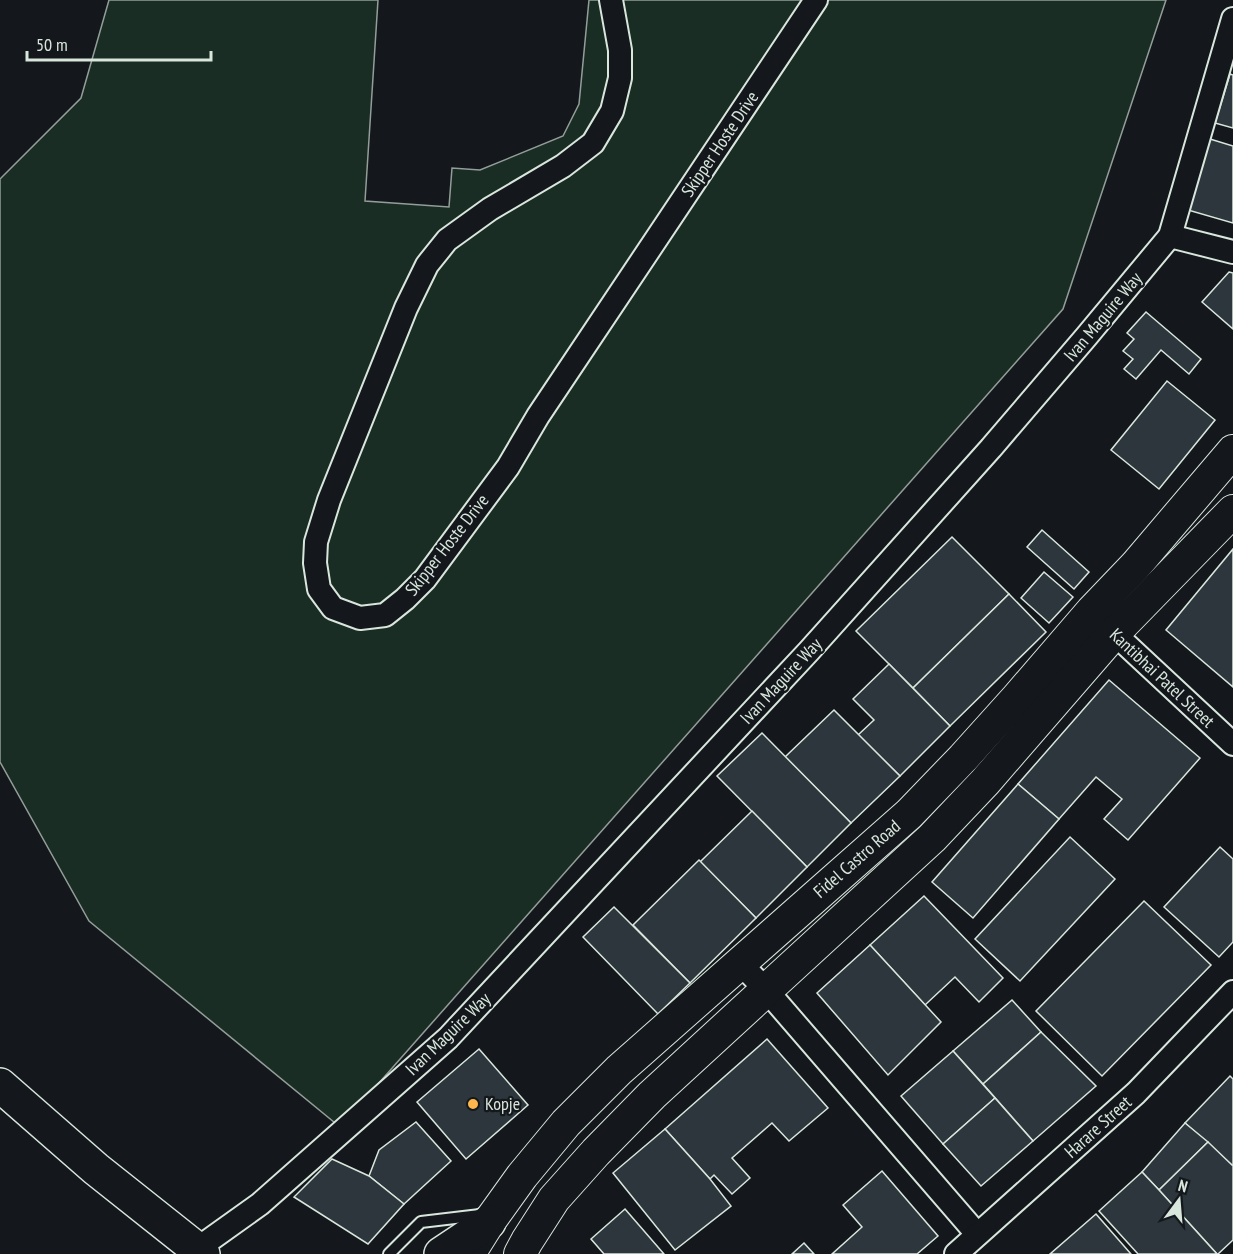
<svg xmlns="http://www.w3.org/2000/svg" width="1233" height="1254" font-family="'PT Sans Narrow',sans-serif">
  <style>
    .green { fill: #1a2d24; stroke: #939e99; stroke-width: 1.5 }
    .building { fill: #2c363c; stroke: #d8e6dc; stroke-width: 1.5 }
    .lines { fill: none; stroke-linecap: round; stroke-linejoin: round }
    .lane-casing { stroke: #d8e6dc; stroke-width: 14 }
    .street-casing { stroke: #d8e6dc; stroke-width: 26 }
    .secondary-casing { stroke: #d8e6dc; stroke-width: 34 }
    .highway-casing { stroke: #d8e6dc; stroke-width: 36 }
    .lane { stroke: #14181c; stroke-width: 10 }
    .street { stroke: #14181c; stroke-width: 22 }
    .secondary { stroke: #14181c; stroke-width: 32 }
    .highway { stroke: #14181c; stroke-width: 33 }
    .poi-dot { fill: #ffb74d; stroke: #14181c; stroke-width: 2 }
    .labels { text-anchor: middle; stroke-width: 4.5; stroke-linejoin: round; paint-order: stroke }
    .street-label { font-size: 18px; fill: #d8e6dc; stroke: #14181c }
    .poi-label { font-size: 18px; fill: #d8e6dc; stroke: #14181c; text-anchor: start }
  </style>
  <rect width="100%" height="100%" fill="#14181c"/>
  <!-- green -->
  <polygon class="green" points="109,0 378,0 365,201 449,207 452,168 480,170 563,136 579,104 589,0 1166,0 1063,309 340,1127 89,921 0,762 0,179 81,98"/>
  <!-- building -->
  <g class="building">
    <polygon points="1230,74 1233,75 1233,128 1215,123"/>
    <polygon points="1210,139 1233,146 1233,223 1188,210"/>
    <polygon points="1229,272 1233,273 1233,329 1202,302"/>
    <polygon points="1146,312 1201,359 1189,374 1161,350 1136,379 1124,369 1133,359 1123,351 1134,339 1127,333"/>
    <polygon points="1167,381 1215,420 1159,489 1111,450"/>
    <polygon points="1042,530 1089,572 1074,589 1027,547"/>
    <polygon points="952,537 1009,594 913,688 856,631"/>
    <polygon points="1233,549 1233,687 1166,630"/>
    <polygon points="1044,572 1073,597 1049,623 1021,598"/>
    <polygon points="1009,594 1046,632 950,726 913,688"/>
    <polygon points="889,664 950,726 900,776 858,735 874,720 853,699"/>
    <polygon points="1109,680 1200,758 1128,840 1104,819 1122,799 1096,777 1059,819 1018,784"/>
    <polygon points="834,710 900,776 851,823 785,757"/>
    <polygon points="762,733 851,823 807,867 717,776"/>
    <polygon points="1018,784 1059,819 973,918 932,882"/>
    <polygon points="752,811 807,867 756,918 700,862"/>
    <polygon points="1070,837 1115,879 1020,981 975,939"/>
    <polygon points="1220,847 1233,859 1233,942 1219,957 1164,907"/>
    <polygon points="699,860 756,918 690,983 633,925"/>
    <polygon points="924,896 1003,978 979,1002 955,977 925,1005 870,945"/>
    <polygon points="1144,901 1211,965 1102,1076 1036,1011"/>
    <polygon points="614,907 690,983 658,1014 583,937"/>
    <polygon points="870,945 941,1022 888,1075 817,993"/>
    <polygon points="1012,1000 1041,1032 983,1084 953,1051"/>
    <polygon points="1041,1032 1096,1086 1033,1141 983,1084"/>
    <polygon points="767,1039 828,1108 789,1141 772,1123 732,1158 750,1178 732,1194 714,1175 710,1179 665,1129"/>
    <polygon points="479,1049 528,1105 466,1159 417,1102"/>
    <polygon points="953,1051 995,1098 943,1144 901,1096"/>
    <polygon points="1230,1076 1233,1079 1233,1166 1185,1123"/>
    <polygon points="995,1098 1033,1141 981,1186 943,1144"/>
    <polygon points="416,1122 451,1161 404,1204 369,1176 379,1150"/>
    <polygon points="1185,1123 1208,1142 1159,1190 1142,1172"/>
    <polygon points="665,1129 710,1179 731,1206 675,1250 613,1173"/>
    <polygon points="1208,1142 1233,1166 1233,1240 1218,1254 1217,1254 1159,1190"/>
    <polygon points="332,1159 369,1176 404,1204 368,1244 294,1197"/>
    <polygon points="882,1171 938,1236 917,1254 832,1254 862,1227 843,1205"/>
    <polygon points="1142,1172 1159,1190 1217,1254 1138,1254 1099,1211"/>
    <polygon points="625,1209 664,1254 604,1254 591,1239"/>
    <polygon points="1096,1214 1131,1254 1050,1254"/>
    <polygon points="804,1243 814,1254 792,1254"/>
  </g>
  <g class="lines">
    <!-- lane casing -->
    <g class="lane-casing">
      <polyline id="lane" points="389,1254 421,1222 480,1215"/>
    </g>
    <!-- street casing -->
    <g class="street-casing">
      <g id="street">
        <polyline points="611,0 620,50 620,78 612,111 593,143 563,166 490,209 447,240 427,265 406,308 329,500 316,542 315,563 319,589 333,608 360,618 385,615 405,599 425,579 508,467 538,416 816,0"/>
        <polyline points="1170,236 1233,252"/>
        <polyline points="1103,623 1233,744"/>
        <polyline points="740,963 767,991 977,1234"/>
        <polyline points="197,1249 260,1204 448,1038 809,651 991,448 1086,337 1170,236 1233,19"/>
        <polyline points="956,1254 1136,1093 1233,992"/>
      </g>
    </g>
    <!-- secondary casing -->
    <g class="secondary-casing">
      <g id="secondary">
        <polyline points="474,1246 489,1222 522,1176 566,1123 619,1070 909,814 963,758 1017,698 1092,611 1136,565 1233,451"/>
        <polyline points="520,1254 527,1241 554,1199 596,1152 652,1095 932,838 985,782 1114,633 1233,511"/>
      </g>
    </g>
    <!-- highway casing -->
    <g class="highway-casing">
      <g id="highway">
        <polyline points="0,1085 96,1169 203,1254"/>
        <polyline points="441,1254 489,1222"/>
      </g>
    </g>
    <!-- lane -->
    <use href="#lane" class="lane"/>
    <!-- street -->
    <use href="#street" class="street"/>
    <!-- secondary -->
    <use href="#secondary" class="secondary"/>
    <!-- highway -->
    <use href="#highway" class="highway"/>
  </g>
  <!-- markers -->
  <circle class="poi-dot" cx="473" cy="1104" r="6"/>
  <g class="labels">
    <!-- street labels -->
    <g class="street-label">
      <text transform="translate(720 144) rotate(-56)" y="6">Skipper Hoste Drive</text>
      <text transform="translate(1103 317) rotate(-50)" y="6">Ivan Maguire Way</text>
      <text transform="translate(447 545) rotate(-52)" y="6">Skipper Hoste Drive</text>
      <text transform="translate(1162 678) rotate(43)" y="6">Kantibhai Patel Street</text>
      <text transform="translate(781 681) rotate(-47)" y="6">Ivan Maguire Way</text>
      <text transform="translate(857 859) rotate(-41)" y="6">Fidel Castro Road</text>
      <text transform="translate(448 1034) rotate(-44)" y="6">Ivan Maguire Way</text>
      <text transform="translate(1098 1127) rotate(-42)" y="6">Harare Street</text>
    </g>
    <!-- poi labels -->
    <g class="poi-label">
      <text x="485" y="1110">Kopje</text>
    </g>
  </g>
  <!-- north arrow -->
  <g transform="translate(1179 1200) rotate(16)" stroke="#14181c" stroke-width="4.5" paint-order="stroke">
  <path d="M0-4.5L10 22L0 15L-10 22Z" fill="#d8e6dc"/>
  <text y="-9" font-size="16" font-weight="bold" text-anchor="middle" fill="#d8e6dc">N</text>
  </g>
  <!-- scale -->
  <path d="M27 51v9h184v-9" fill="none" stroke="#d8e6dc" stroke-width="3"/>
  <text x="36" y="51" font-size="18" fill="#d8e6dc" stroke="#14181c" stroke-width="4.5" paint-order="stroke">50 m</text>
</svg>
